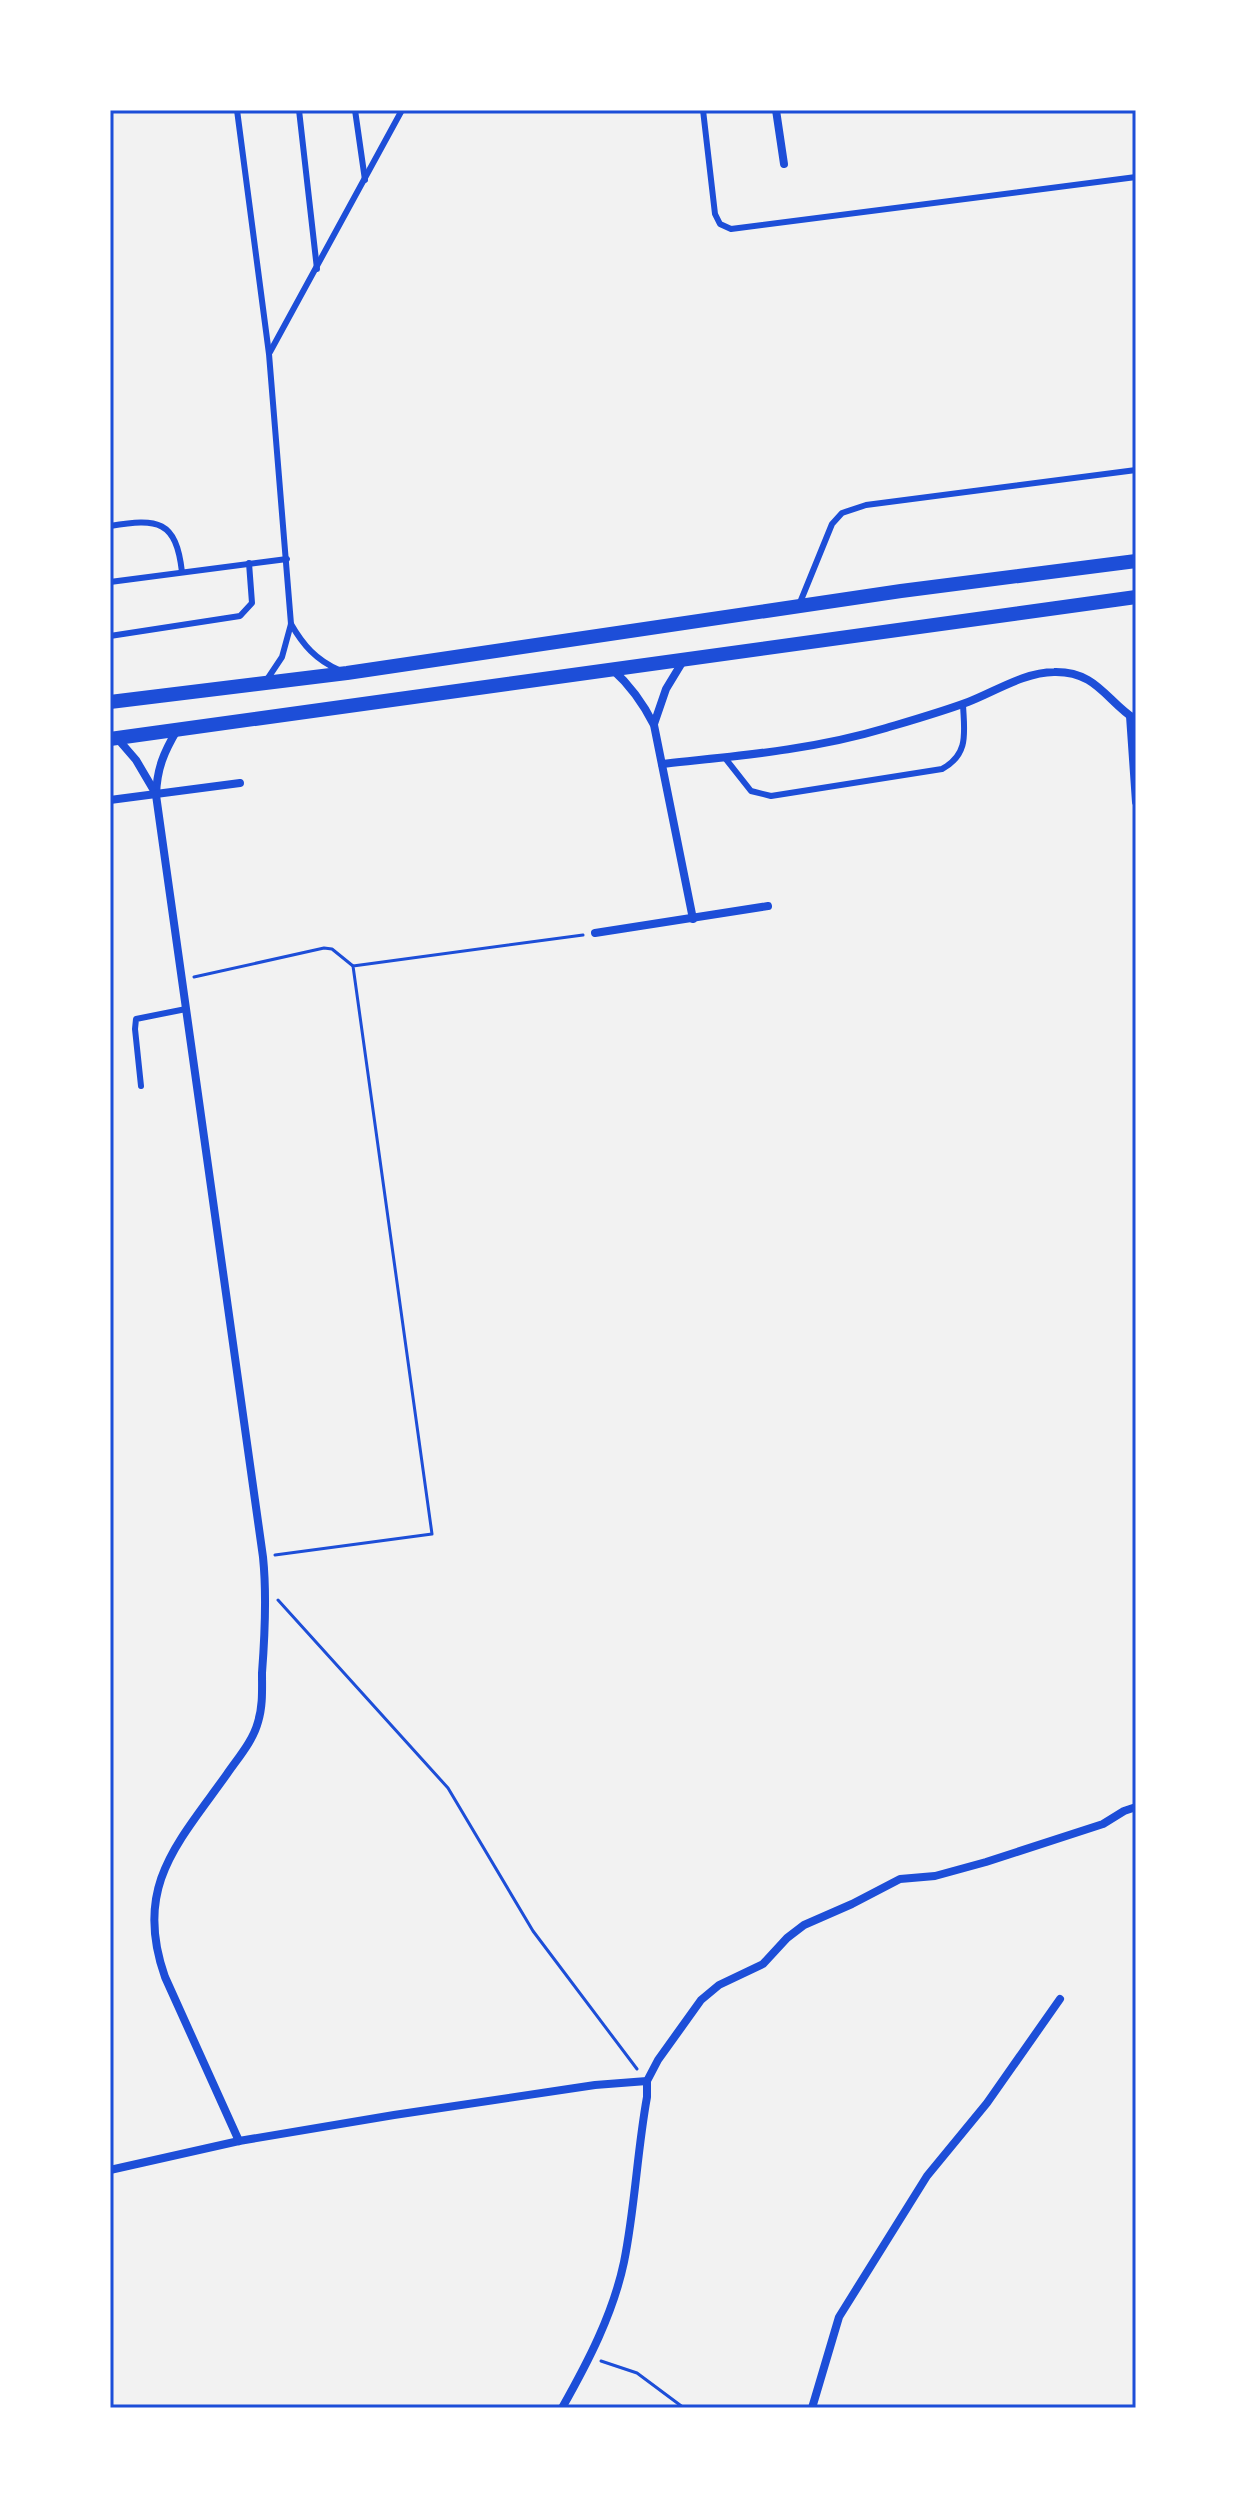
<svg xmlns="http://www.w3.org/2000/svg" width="1246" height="2518" font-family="Bitter,serif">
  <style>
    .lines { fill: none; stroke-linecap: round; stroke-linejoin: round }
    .path { stroke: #1d4ed8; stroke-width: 3 }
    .service { stroke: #1d4ed8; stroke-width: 6 }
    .minor { stroke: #1d4ed8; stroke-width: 8 }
    .tertiary { stroke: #1d4ed8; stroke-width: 14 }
    .neatline { fill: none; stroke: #1d4ed8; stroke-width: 3 }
  </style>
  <rect width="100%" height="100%" fill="#f2f2f2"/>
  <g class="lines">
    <!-- path -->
    <g class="path">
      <polyline points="194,977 324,948 332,949 353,966"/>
      <polyline points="275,1555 432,1534 353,966 583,935"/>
      <polyline points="278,1600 448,1788 533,1931 637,2069"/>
      <polyline points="601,2361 637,2373 684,2408"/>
    </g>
    <!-- service -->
    <g class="service">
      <polyline points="237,110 269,354 291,624 282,657 266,681"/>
      <polyline points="299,110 317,269"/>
      <polyline points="355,110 365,180"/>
      <polyline points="703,110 715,214 720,224 731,229 1136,177"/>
      <polyline points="270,352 402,110"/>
      <path d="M 110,526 C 158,518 176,520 182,572"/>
      <polyline points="110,582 287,559"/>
      <polyline points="799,605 832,524 842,513 866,505 1136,470"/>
      <path d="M 291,624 C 303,645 316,660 339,670"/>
      <polyline points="110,636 240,616 252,603 249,563"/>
      <path d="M 725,758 L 751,791 L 771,796 L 942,769 C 970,754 964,731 963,704"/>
      <polyline points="141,1086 135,1029 136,1019 186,1009"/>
    </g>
    <!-- minor -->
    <g class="minor">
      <polyline points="776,110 784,164"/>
      <path d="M 612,669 C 631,686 643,703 654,725 L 693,919"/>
      <polyline points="1130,716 1136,802"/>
      <polyline points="654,724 666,689 683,661"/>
      <path d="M 177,730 C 164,752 157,768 156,795 L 263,1557 C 267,1596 265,1634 262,1673 C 262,1689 263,1706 258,1722 C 253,1741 238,1758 227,1774 C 177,1844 133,1887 165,1977 L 239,2141"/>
      <polyline points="117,738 136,760 156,794"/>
      <path d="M 662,764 C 737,756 813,750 886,728 C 913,720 941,712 968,702 C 994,692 1025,672 1054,672 C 1097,671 1106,701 1136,720"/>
      <polyline points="110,800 240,783"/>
      <polyline points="595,933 768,906"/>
      <polyline points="110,2170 239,2141 394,2115 595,2085 647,2081 658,2060 701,2000 719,1985 763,1964 787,1938 804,1925 852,1904 900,1879 935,1876 986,1862 1103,1824 1124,1811 1136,1807"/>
      <path d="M 562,2408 C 588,2362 613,2314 624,2262 C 635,2208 637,2152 647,2097 L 647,2081"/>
      <polyline points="812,2408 839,2317 927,2176 987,2103 1060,1999"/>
    </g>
    <!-- tertiary -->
    <g class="tertiary">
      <polyline points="110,702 347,673 901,591 1136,561"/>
      <polyline points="110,739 1136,597"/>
    </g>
  </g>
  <!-- border -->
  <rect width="1246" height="2518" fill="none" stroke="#ffffff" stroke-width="224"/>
  <rect x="112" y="112" width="1022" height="2294" class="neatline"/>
</svg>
